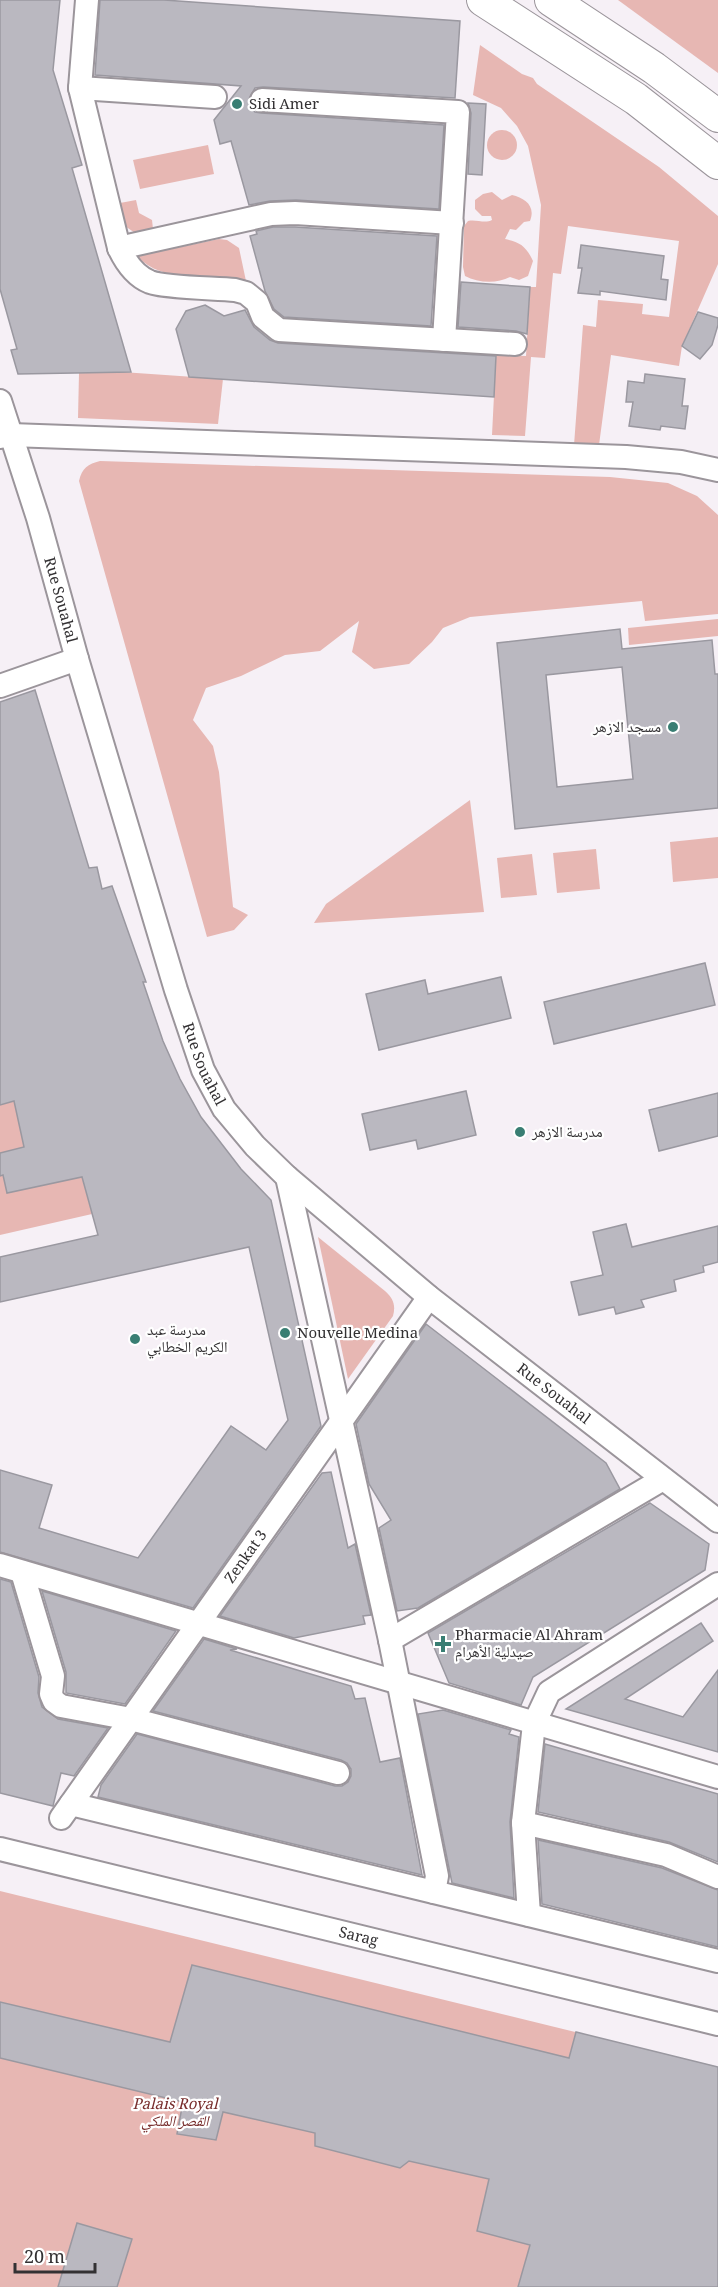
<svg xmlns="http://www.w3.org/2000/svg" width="718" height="2287" font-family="Georgia,'Noto Naskh Arabic',serif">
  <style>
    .green { fill: #e7b7b3 }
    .building { fill: #bab8c0; stroke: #9a98a0; stroke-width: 1.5; fill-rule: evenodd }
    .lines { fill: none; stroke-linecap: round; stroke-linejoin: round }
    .street-casing { stroke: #9b959b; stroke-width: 26 }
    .secondary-casing { stroke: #9b959b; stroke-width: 34 }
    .street { stroke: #fff; stroke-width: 22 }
    .secondary { stroke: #fff; stroke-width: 32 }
    .poi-dot { fill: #397e73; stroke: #fff; stroke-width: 2 }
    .labels { text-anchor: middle; stroke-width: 4.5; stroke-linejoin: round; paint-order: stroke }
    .poi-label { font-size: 15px; fill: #333133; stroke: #fff; text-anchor: start }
    .street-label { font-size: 15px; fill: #333133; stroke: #fff }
    .park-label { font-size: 15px; font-style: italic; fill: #782d2c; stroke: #fff }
  </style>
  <rect width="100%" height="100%" fill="#f6f0f6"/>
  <!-- green -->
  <g class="green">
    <polygon points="618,0 718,0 718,73"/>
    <polygon points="480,45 522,74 533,78 537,84 659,167 718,216 718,264 682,346 679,366 611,355 599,445 574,445 583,325 596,327 598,300 643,304 642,314 669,317 679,241 568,226 561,274 553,273 545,358 531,357 525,436 492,435 496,355 526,356 530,287 536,287 541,205 528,146 517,126 501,108 473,95"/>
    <circle cx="502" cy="145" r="15"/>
    <polygon points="208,145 214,174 140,189 133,160"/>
    <path d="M 492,192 L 502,200 L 512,195 C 525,198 536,206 530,221 L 524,222 L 516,230 L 510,229 L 505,239 C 520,242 526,246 533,261 L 528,276 L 519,280 L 510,277 C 497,284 478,283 465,276 L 463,267 L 464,226 L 468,221 C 476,219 485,224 492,220 L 491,216 L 482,216 L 475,209 L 475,200 L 483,194 Z"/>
    <polygon points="136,200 139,213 152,220 153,229 135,233 125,226 120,203"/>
    <path d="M 219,239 L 227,240 L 239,248 L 246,281 C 211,273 163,285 137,256 Z"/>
    <polygon points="122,372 223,379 218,424 78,418 79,373"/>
    <path d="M 100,461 L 610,477 L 668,483 L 697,496 L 718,515 L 718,614 L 645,621 L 642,601 L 470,617 L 443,628 L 432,642 L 409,664 L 374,669 L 352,652 L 359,621 L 320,651 L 285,655 L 241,676 L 206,688 L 193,720 L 213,746 L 219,772 L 233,907 L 248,915 L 234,930 L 207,937 L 79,481 C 82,468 88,464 100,461 Z"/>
    <polygon points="718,619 718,636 629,645 628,628"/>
    <polygon points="470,800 484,912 314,923 326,904"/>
    <polygon points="718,837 718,878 673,882 670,842"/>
    <polygon points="596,849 600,889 557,893 553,853"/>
    <polygon points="532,854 537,895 501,898 497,858"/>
    <polygon points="58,1089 92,1214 0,1235 0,1105"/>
    <path d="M 318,1237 L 385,1291 C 393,1298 396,1305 393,1316 L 348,1379 Z"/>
    <polygon points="0,1891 718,2067 718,2287 0,2287"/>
  </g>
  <!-- building -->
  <g class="building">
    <polygon points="0,0 60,0 53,70 82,165 72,168 131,372 18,374 11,350 17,349 0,289"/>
    <polygon points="100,0 164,0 460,21 455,98 263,87 255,88 249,99 250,107 255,112 261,113 444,125 439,209 296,200 270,201 249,205 231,141 220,144 214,120 241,86 95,75"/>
    <polygon points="468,103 486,104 482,175 468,174 471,113"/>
    <polygon points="273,227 295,227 437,236 431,326 284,317 274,309 265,291 250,236 257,234 256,231"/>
    <polygon points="581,245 664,256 661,279 668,280 666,300 600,291 600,295 578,293 582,268 578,268"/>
    <polygon points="461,282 530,287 527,334 516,331 458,327"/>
    <polygon points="205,305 224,316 245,310 254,327 270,340 278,343 496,356 494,397 189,377 176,329 186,311"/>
    <polygon points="698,312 718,318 718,325 712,345 700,359 682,346"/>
    <polygon points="645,374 685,379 682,406 688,406 685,429 661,426 660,430 629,426 633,402 626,402 628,381 644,383"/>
    <path d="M 620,629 L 622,649 L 712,640 L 715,674 L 718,674 L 718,808 L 515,829 L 497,643 ZM 622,667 L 633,779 L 557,787 L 546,675 Z"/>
    <polygon points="35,690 89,868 97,867 102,889 112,886 146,982 143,982 163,1041 180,1079 201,1117 241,1169 271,1200 321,1426 193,1608 0,1552 0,1470 52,1485 39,1528 138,1558 231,1426 266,1450 288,1420 249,1247 0,1302 0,1257 98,1235 82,1177 7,1193 3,1175 0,1176 0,1153 24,1147 14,1101 0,1105 0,702"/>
    <polygon points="705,963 715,1005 554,1044 544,1002"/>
    <polygon points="501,977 511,1018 379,1050 366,994 425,980 428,994"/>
    <polygon points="466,1091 476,1135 418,1149 416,1140 370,1150 362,1114"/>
    <polygon points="718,1093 718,1136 659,1151 649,1110"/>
    <polygon points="626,1224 632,1247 718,1226 718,1262 703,1266 704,1272 674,1280 676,1291 641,1300 644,1307 616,1314 614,1307 579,1315 571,1282 603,1275 593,1232"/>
    <polygon points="426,1324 606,1463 620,1489 418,1608 397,1611 379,1528 391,1520 369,1484 356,1424"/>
    <polygon points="331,1472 348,1548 355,1544 371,1615 363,1616 365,1624 294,1638 220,1616 322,1473"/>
    <polygon points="650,1503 709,1544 705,1570 533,1677 521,1705 449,1683 428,1633"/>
    <polygon points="0,1579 11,1582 39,1677 38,1693 42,1707 58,1719 108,1728 74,1776 61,1773 53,1806 0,1793"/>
    <polygon points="42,1591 176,1631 125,1704 66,1693 66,1672"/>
    <polygon points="701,1623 713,1641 625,1699 683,1717 718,1670 718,1752 566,1709"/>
    <polygon points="204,1639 237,1649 230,1650 351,1686 355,1699 365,1698 380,1762 400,1758 422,1875 98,1797 101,1785 137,1734 335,1786 342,1786 348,1782 351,1776 351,1769 347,1763 341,1760 153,1711"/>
    <polygon points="443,1710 511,1730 509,1734 519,1737 510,1822 514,1898 452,1883 418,1714"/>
    <polygon points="545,1744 718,1794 718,1862 669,1842 538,1812"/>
    <polygon points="538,1840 662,1868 718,1890 718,1947 542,1904"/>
    <polygon points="192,1965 569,2058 576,2032 718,2067 718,2287 518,2287 530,2245 477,2231 489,2179 409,2161 400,2168 315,2146 315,2133 223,2112 216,2140 177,2134 183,2102 0,2058 0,2002 170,2042"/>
    <polygon points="77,2223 132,2239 117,2287 58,2287"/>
  </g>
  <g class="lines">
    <!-- street casing -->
    <g class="street-casing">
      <g id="street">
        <path d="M 87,0 L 80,88 L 119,248 C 126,263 135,276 150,282 C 167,288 215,288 235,290 L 246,293 L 257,302 L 263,317 L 279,330 L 515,344"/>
        <polyline points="80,88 215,97"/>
        <polyline points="262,100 458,112 444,340"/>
        <polyline points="119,248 271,214 295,213 452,223"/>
        <path id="s1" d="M 0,401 L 38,518 L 77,659 L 176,990 L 203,1070 L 224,1109 L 255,1146 L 287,1177 L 429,1297 L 718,1521"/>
        <polyline points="0,437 11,435 626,457 681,462 718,470"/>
        <polyline points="0,686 77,659"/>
        <polyline points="287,1177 390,1640 437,1876 434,1892"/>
        <polyline points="0,1565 718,1777"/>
        <polyline points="22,1572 53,1676 51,1694 54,1701 61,1706 131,1719 338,1773"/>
        <polyline points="390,1640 663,1479"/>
        <polyline points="71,1804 718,1961"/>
        <path id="s2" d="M 61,1818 L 429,1297"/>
        <polyline points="523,1823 666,1855 718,1877"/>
        <path id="s3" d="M 0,1849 L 718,2024"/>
        <polyline points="529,1915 523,1823 534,1724 549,1692 718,1584"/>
      </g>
    </g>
    <!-- secondary casing -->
    <g class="secondary-casing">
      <g id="secondary">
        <polyline points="483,0 636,99 718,163"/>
        <polyline points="551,0 654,68 718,116"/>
      </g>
    </g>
    <!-- street -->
    <use href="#street" class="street"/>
    <!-- secondary -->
    <use href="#secondary" class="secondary"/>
  </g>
  <!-- markers -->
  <g class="poi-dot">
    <circle cx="237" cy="104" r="6"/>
    <circle cx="673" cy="727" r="6"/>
    <circle cx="520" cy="1132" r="6"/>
    <circle cx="285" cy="1333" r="6"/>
    <circle cx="135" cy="1339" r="6"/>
    <path d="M440 1635h6v6h6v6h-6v6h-6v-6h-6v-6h6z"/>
  </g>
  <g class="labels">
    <!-- poi labels -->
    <g class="poi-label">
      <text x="249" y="109">Sidi Amer</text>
      <text x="661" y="732" text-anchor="end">مسجد الازهر</text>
      <text x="532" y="1137">مدرسة الازهر</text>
      <text x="147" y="1335">مدرسة عبد<tspan x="147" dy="17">الكريم الخطابي</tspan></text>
      <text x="297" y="1338">Nouvelle Medina</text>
      <text x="455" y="1640">Pharmacie Al Ahram<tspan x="455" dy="17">صيدلية الأهرام</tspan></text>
    </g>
    <!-- street labels -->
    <g class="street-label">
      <text dy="5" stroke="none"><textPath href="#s1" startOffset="208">Rue Souahal</textPath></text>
      <text dy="5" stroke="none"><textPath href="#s1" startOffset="694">Rue Souahal</textPath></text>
      <text dy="5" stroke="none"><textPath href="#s1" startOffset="1180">Rue Souahal</textPath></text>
      <text dy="5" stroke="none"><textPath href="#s2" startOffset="320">Zenkat 3</textPath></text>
      <text dy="5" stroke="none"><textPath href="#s3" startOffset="369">Sarag</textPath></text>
    </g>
    <!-- park labels -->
    <g class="park-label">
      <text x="175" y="2109">Palais Royal<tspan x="175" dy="17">القصر الملكي</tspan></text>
    </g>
  </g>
  <!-- scale -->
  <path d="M15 2263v9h80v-9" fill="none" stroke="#333133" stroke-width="3"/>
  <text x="24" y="2263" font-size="18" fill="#333133" stroke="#ffffff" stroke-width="4.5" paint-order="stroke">20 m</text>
</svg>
